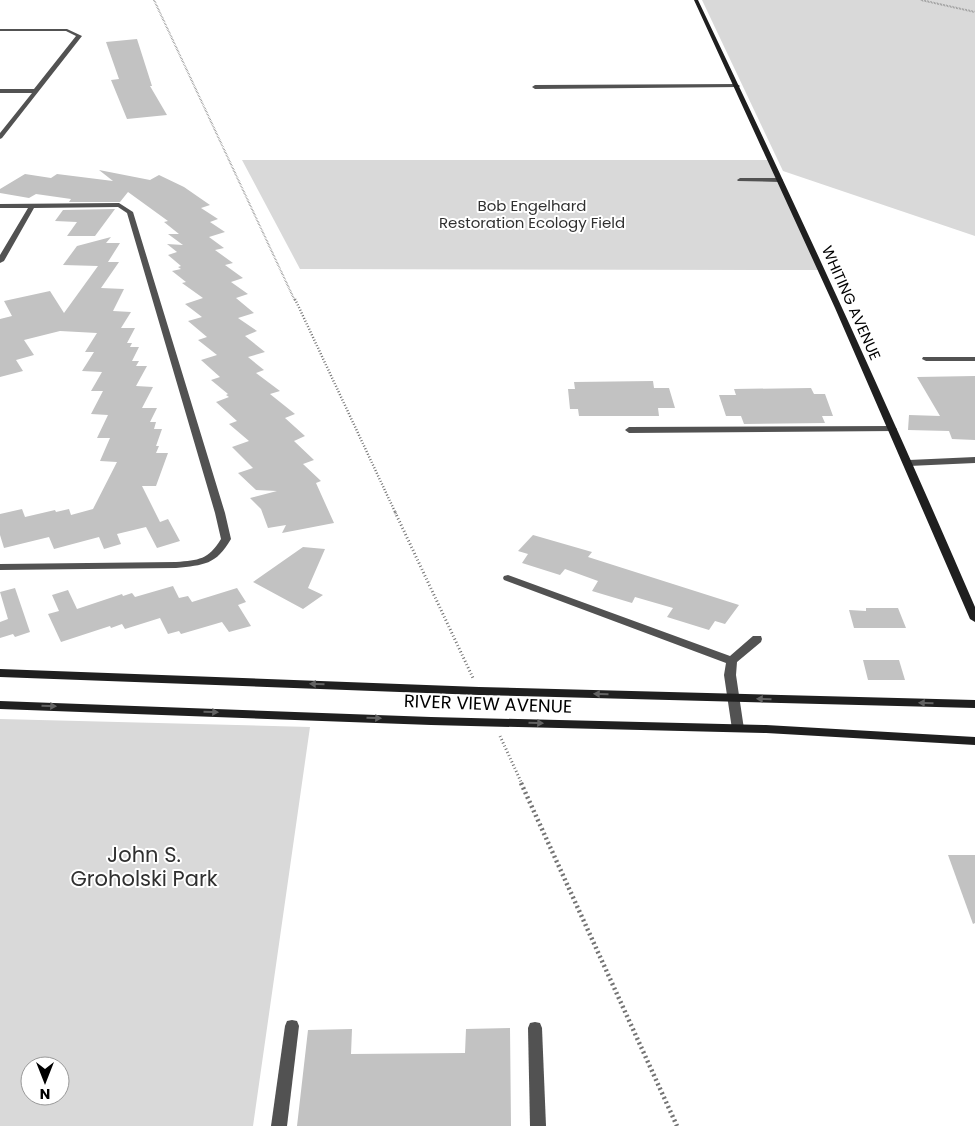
<svg xmlns="http://www.w3.org/2000/svg" width="975" height="1126" font-family="Poppins,sans-serif">
  <style>
    .green { fill: #d9d9d9; fill-rule: evenodd }
    .building { fill: #c2c2c2 }
    .lines { fill: none; stroke-linecap: round; stroke-linejoin: round }
    .path-far3 { stroke: #747474; stroke-width: 2; stroke-dasharray: 0.5 1; stroke-linecap: butt }
    .path-far2 { stroke: #747474; stroke-width: 2.5; stroke-dasharray: 1 2; stroke-linecap: butt }
    .path-far1 { stroke: #747474; stroke-width: 3; stroke-dasharray: 1 2.5; stroke-linecap: butt }
    .path { stroke: #747474; stroke-width: 4.5; stroke-dasharray: 2 3; stroke-linecap: butt }
    .lane { fill: #525252; fill-rule: evenodd }
    .street { fill: #525252; fill-rule: evenodd }
    .secondary { fill: #1f1f1f; fill-rule: evenodd }
    .oneway { fill: #626262 }
    .labels { text-anchor: middle; stroke-width: 4; stroke-linejoin: round; paint-order: stroke }
    .far-park-label { font-size: 15px; fill: #303030; stroke: #fff }
    .far-street-label { font-size: 15px; fill: #000; stroke: #fff }
    .street-label { font-size: 18px; fill: #000; stroke: #fff }
    .near-park-label { font-size: 21px; fill: #303030; stroke: #fff }
  </style>
  <rect width="100%" height="100%" fill="#fff"/>
  <!-- green -->
  <g class="green">
    <polygon points="702,0 975,0 975,236 783,171"/>
    <polygon points="242,160 771,160 821,270 300,269"/>
    <path d="M 0,719 L 310,727 L 253,1126 L 0,1126 ZM 30,1066 L 60,1066 L 60,1096 L 30,1096 Z"/>
  </g>
  <!-- building -->
  <g class="building">
    <polygon points="137,39 152,86 150,86 167,115 127,119 111,80 119,79 106,42"/>
    <polygon points="99,170 150,180 159,175 184,187 210,205 201,208 218,219 210,222 225,232 209,237 224,248 215,250 233,263 225,265 243,278 231,282 248,294 236,298 254,313 238,318 257,331 245,336 265,352 248,357 264,370 256,373 280,391 270,394 295,414 285,418 305,436 294,441 314,460 303,464 321,481 316,483 334,523 282,533 286,525 268,528 261,509 250,498 277,491 256,490 238,473 253,468 232,447 249,441 229,424 237,421 216,402 229,397 226,395 228,394 211,380 220,377 201,360 217,355 198,340 207,337 188,321 202,317 185,304 203,298 182,283 186,282 172,271 181,269 178,267 181,266 168,255 177,252 167,244 183,245 168,234 179,234 164,222 168,221 128,192 120,202 69,202 71,199 36,194 29,198 0,193 0,189 25,174 51,178 57,174 113,181"/>
    <polygon points="115,209 95,236 67,236 77,222 55,221 63,210"/>
    <polygon points="111,237 106,243 120,243 108,262 119,262 101,288 124,289 113,311 131,312 121,328 135,328 127,343 132,343 130,347 139,347 132,361 139,361 136,366 147,366 136,386 153,387 142,408 157,408 150,422 156,422 154,429 162,429 156,446 159,446 156,453 168,453 156,486 142,486 160,522 168,519 180,541 157,548 146,527 117,534 121,544 104,549 99,537 54,549 49,537 4,548 0,535 0,514 22,509 25,517 55,510 56,512 69,509 71,515 93,509 117,462 100,461 110,438 97,438 108,415 91,414 103,391 91,391 102,372 82,371 94,352 85,352 97,333 60,331 24,340 34,355 16,360 23,371 0,377 0,319 12,316 4,301 50,291 64,313 98,266 63,265 77,246"/>
    <polygon points="975,376 975,440 952,439 949,431 908,430 909,415 940,416 917,377"/>
    <polygon points="653,381 654,388 669,388 675,408 658,408 659,416 579,416 578,409 570,409 568,389 575,389 574,382"/>
    <polygon points="811,388 814,394 825,394 833,416 822,416 825,423 744,424 741,416 726,416 719,395 736,395 734,389"/>
    <polygon points="533,535 592,552 588,557 739,605 725,624 715,621 709,630 667,617 673,608 635,597 632,603 592,591 598,581 565,569 560,575 522,563 528,554 518,551"/>
    <polygon points="303,547 325,549 308,588 323,595 303,609 253,582"/>
    <polygon points="173,586 179,598 188,596 192,602 237,588 246,602 238,605 251,626 229,632 222,622 181,634 179,631 168,634 160,618 125,629 122,624 111,628 110,626 61,642 48,614 59,611 52,595 68,590 77,609 122,594 123,596 132,593 135,597"/>
    <polygon points="15,588 30,632 15,637 13,634 0,638 0,622 8,619 0,592"/>
    <polygon points="866,608 898,608 906,628 854,628 849,610 866,611"/>
    <polygon points="863,660 899,660 905,680 868,680"/>
    <polygon points="948,855 975,855 975,923 973,924"/>
    <polygon points="510,1028 511,1126 297,1126 308,1030 352,1029 351,1054 465,1053 466,1029"/>
  </g>
  <g class="lines">
    <!-- path-far3 -->
    <g class="path-far3">
      <polyline points="154,0 295,301"/>
      <polyline points="921,0 975,12"/>
    </g>
    <!-- path-far2 -->
    <polyline class="path-far2" points="295,299 396,514"/>
    <!-- path-far1 -->
    <g class="path-far1">
      <polyline points="395,512 473,678"/>
      <polyline points="500,736 522,784"/>
    </g>
    <!-- path -->
    <polyline class="path" points="521,783 677,1126"/>
    <!-- lane -->
    <g class="lane">
      <polygon points="737,84 740,86 739,87 535,89 532,87 535,85"/>
      <polygon points="740,178 780,178 783,180 780,182 738,181 737,180"/>
      <path d="M 119,203 L 133,212 L 225,513 L 231,539 C 216,565 204,565 176,568 L 0,570 L 0,564 L 176,562 C 199,560 208,560 221,539 L 215,513 L 127,213 L 118,207 L 34,208 L 4,261 L 0,263 L 0,255 L 28,208 L 0,208 L 0,204 Z"/>
      <polygon points="923,357 975,357 975,361 926,361 922,359"/>
      <polygon points="893,426 897,429 896,431 629,433 625,430 629,427"/>
      <polygon points="975,457 975,463 909,466 904,463 909,460"/>
      <polygon points="508,575 730,656 753,636 761,636 762,639 761,642 737,662 736,675 744,729 742,732 734,732 732,729 724,675 726,663 504,580 503,578 504,576"/>
      <polygon points="292,1020 297,1021 299,1026 287,1126 271,1126 285,1026 287,1021"/>
      <polygon points="535,1022 540,1023 542,1028 546,1126 530,1126 528,1028 530,1023"/>
    </g>
    <!-- street -->
    <polygon class="street" points="0,29 67,29 82,36 2,138 0,139 0,133 32,93 0,93 0,89 34,89 76,36 66,31 0,31"/>
    <!-- secondary -->
    <g class="secondary">
      <path d="M 694,0 L 698,0 C 794,201 887,403 975,607 L 975,622 L 970,619 L 835,308 Z"/>
      <polygon points="0,669 479,687 975,700 975,708 479,695 0,677"/>
      <polygon points="0,701 431,717 766,725 975,737 975,745 766,733 431,725 0,709"/>
    </g>
  </g>
  <!-- one-way arrows -->
  <defs><path id="oneway-solid" d="M-6-.8H1V-3.2L6.5 0L1 3.2V.8H-6Z" transform="scale(1.25)"/></defs>
  <g class="oneway">
    <use href="#oneway-solid" transform="translate(317 684) rotate(-178)"/>
    <use href="#oneway-solid" transform="translate(601 694) rotate(-178)"/>
    <use href="#oneway-solid" transform="translate(764 699) rotate(-179)"/>
    <use href="#oneway-solid" transform="translate(926 703) rotate(-179)"/>
    <use href="#oneway-solid" transform="translate(49 706) rotate(2)"/>
    <use href="#oneway-solid" transform="translate(211 712) rotate(2)"/>
    <use href="#oneway-solid" transform="translate(374 718) rotate(2)"/>
    <use href="#oneway-solid" transform="translate(536 723) rotate(2)"/>
  </g>
  <g class="labels">
    <!-- far-park labels -->
    <g class="far-park-label">
      <text x="532" y="211">Bob Engelhard<tspan x="532" dy="17">Restoration Ecology Field</tspan></text>
    </g>
    <!-- far-street labels -->
    <g class="far-street-label">
      <text transform="translate(851 303) rotate(66)" y="5">WHITING AVENUE</text>
    </g>
    <!-- street labels -->
    <g class="street-label">
      <text transform="translate(488 704) rotate(2)" y="6">RIVER VIEW AVENUE</text>
    </g>
    <!-- near-park labels -->
    <g class="near-park-label">
      <text x="144" y="862">John S.<tspan x="144" dy="24">Groholski Park</tspan></text>
    </g>
  </g>
  <!-- north arrow -->
  <g transform="translate(45 1081) rotate(180)"><circle r="24" fill="#ffffff" stroke="#999999"/>
  <path d="M0-4L9 19L0 12L-9 19Z" fill="#000000"/>
  <text y="-8" font-size="14" font-weight="bold" text-anchor="middle" fill="#000000">N</text>
  </g>
</svg>
